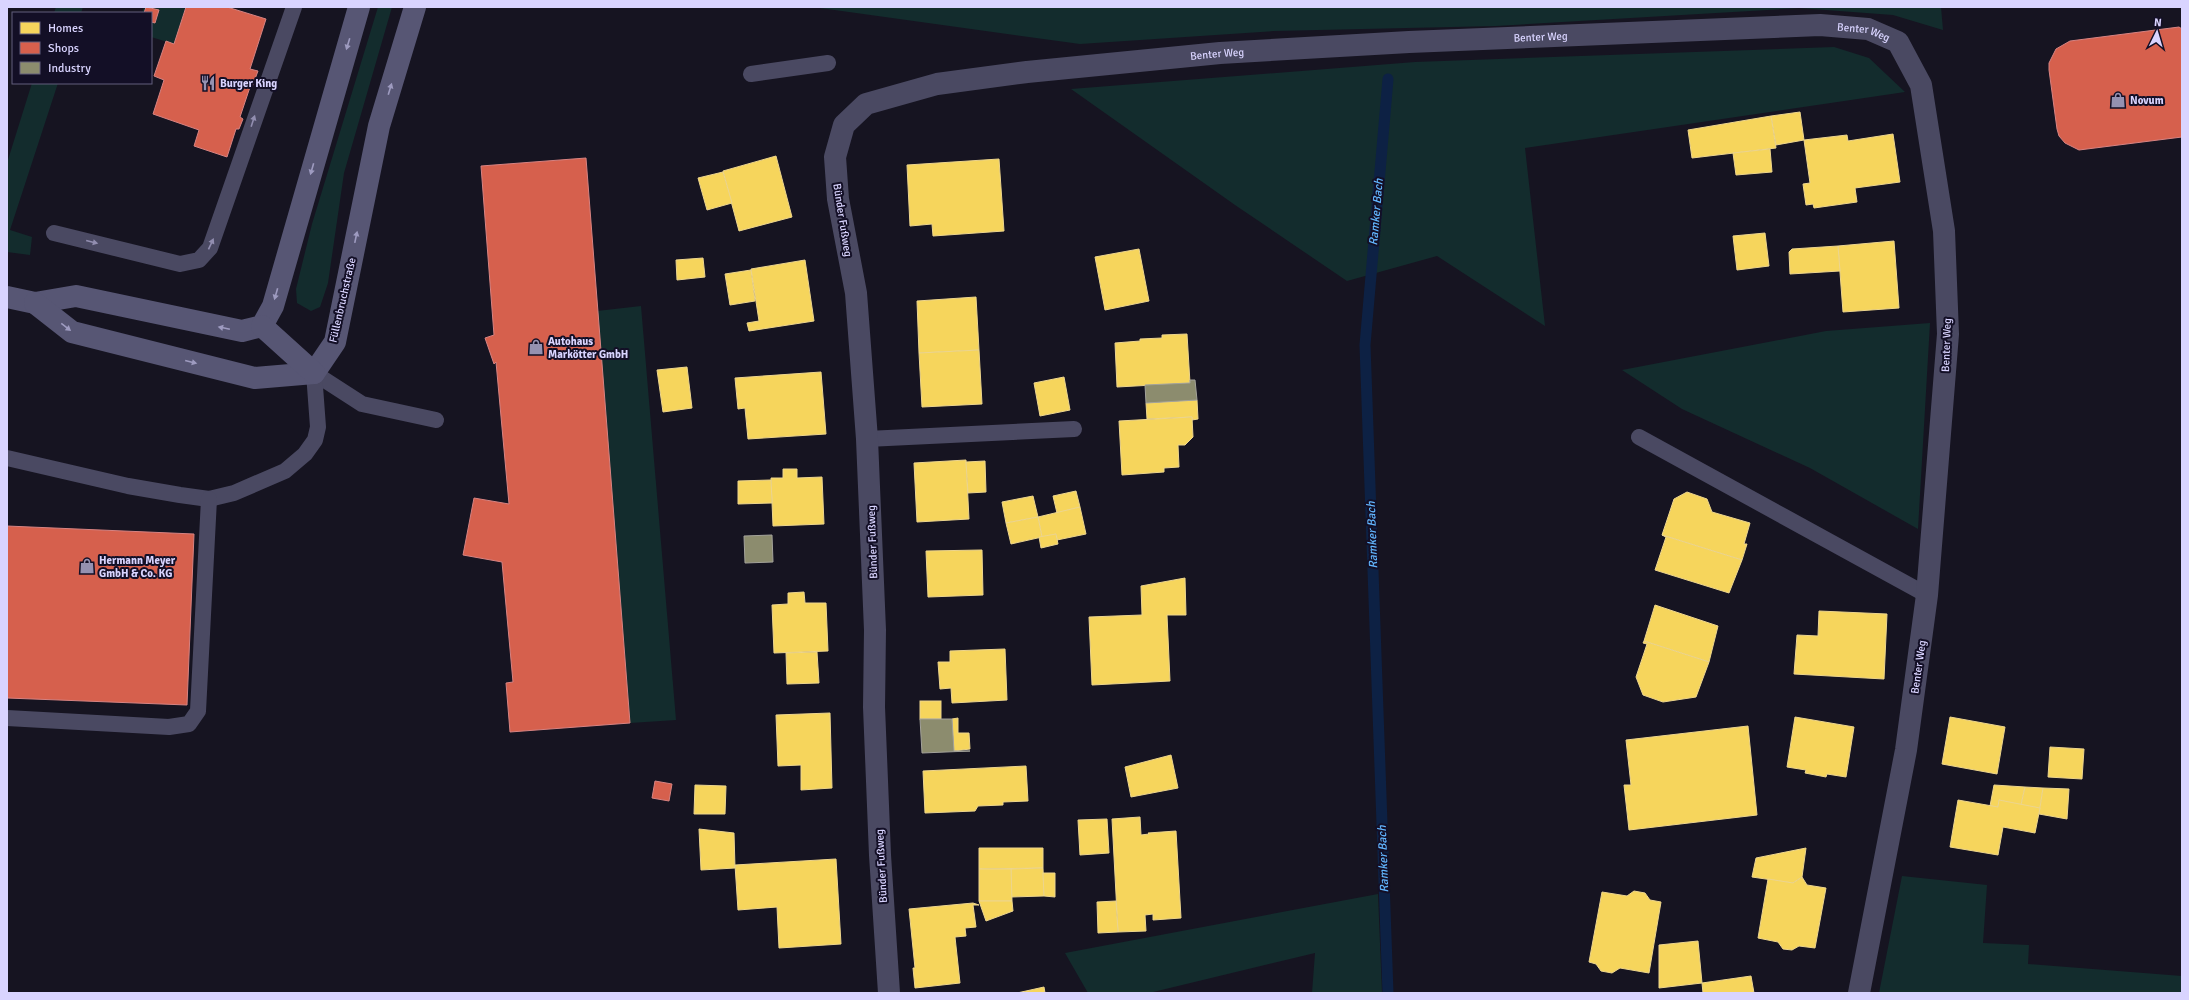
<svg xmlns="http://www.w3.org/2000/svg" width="2189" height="1000" font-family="Signika,sans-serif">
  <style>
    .green { fill: #132c2d }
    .homes { fill: #f6d55c; stroke: #edd58d }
    .shops { fill: #d6604d; stroke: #d78382 }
    .industry { fill: #8c8c6e; stroke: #a3a29a }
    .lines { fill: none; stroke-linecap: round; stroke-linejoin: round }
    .stream { stroke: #0d2144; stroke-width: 11 }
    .lane { stroke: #4a4962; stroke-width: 16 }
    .street { stroke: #4a4962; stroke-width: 22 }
    .secondary { stroke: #575674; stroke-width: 22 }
    .oneway { fill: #9e9bc0 }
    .oneway2 { fill: #928eb0 }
    .labels { text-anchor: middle; stroke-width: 4; stroke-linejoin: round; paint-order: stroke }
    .street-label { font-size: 11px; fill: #d9d4ff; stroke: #130f26 }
    .poi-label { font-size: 11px; font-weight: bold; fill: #d9d4ff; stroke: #130f26; text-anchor: start }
    .water-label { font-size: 12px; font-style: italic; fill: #62b6ff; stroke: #130f26 }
  </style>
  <rect width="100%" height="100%" fill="#161421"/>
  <!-- green -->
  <g class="green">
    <polygon points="56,7 83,7 81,13 54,13"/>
    <polygon points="144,7 186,7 174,44 151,37 151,13 142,13"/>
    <polygon points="378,7 392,7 344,173 328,283 320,307 311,311 297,303 296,289 312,224"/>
    <polygon points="813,7 1941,7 1943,30 1893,15 1799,8 1496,26 1274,31 1080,44"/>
    <polygon points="1834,47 1869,58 1905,92 1525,148 1545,326 1437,256 1347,281 1235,205 1071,89 1415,62"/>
    <polygon points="32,83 58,83 10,230 32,237 30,255 7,252 7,163"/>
    <polygon points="641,306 676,720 630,723 597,311"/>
    <polygon points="1930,323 1918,529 1810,468 1682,409 1622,370 1826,331"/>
    <polygon points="1902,876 1987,885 1983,943 2029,945 2028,964 2182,976 2182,993 1879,993"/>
    <polygon points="1378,894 1382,993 1312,993 1315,953 1149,993 1088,993 1065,953"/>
  </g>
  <!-- homes -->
  <g class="homes">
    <polygon points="1800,112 1804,140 1776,145 1771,116"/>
    <polygon points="1771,116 1776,148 1692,158 1688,130"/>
    <polygon points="1893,134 1900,182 1855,188 1857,202 1814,208 1813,204 1806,205 1803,184 1810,183 1804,140 1847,135 1848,141"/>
    <polygon points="1770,149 1772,172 1736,175 1733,153"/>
    <polygon points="776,156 792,217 739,231 723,171"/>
    <polygon points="999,159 1004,231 933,236 932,224 910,226 907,165"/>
    <polygon points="723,172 732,203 707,210 698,178"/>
    <polygon points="1765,233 1769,266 1737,270 1733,236"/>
    <polygon points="1894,241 1899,308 1843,312 1838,246"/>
    <polygon points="1838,246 1840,271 1790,274 1789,252 1792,249"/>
    <polygon points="1139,249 1149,301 1105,310 1095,257"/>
    <polygon points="703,258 705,277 677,280 676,260"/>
    <polygon points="805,260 814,321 749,331 747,323 759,321 751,269"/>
    <polygon points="751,270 755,301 730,305 725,274"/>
    <polygon points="976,297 979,350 919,353 917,301"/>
    <polygon points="1187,334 1190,383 1117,387 1115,343 1140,341 1140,339 1162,338 1162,335"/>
    <polygon points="979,350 982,404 922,407 919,353"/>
    <polygon points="687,367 692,408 663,412 657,370"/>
    <polygon points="821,372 826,434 748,439 745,408 738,409 735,378"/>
    <polygon points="1064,377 1070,410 1040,416 1034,383"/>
    <polygon points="1197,400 1198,419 1192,420 1192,417 1147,419 1146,403"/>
    <polygon points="1192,417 1193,437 1185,445 1178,445 1179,467 1164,468 1164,472 1122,475 1119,421"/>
    <polygon points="966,460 969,519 917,522 914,463"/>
    <polygon points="985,461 986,492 968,493 966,462"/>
    <polygon points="783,469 797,469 797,478 822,477 824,524 773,526 771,478 783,478"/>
    <polygon points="771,480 772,503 738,504 738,481"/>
    <polygon points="1076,491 1080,507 1057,513 1053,496"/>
    <polygon points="1687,492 1707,499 1712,512 1750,523 1744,544 1747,544 1742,560 1662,535 1674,499"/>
    <polygon points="1033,496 1038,517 1006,523 1002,502"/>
    <polygon points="1080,507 1086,534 1057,540 1056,534 1042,537 1038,517"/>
    <polygon points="1038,517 1042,537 1011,544 1006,523"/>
    <polygon points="1056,534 1058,544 1041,548 1039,537"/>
    <polygon points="1662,535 1742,560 1729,593 1655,570 1666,537"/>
    <polygon points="982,550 983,595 928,597 926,551"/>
    <polygon points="1185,578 1186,615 1167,615 1170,681 1092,685 1089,617 1142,615 1141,586"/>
    <polygon points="804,592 805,603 826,603 828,651 774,653 772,605 788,604 788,593"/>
    <polygon points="1655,605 1718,626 1709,662 1644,641"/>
    <polygon points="1819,611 1887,614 1884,679 1794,674 1797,635 1818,636"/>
    <polygon points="1644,641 1709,662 1696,697 1663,702 1643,695 1636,677 1647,644 1643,643"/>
    <polygon points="1005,649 1007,700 952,703 951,688 940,689 938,662 950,662 950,651"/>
    <polygon points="817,652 819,683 787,684 786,653"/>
    <rect x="920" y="701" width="21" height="18"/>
    <polygon points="830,713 832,788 801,790 801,765 778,766 776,715"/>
    <polygon points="1795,717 1854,727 1846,777 1827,774 1826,777 1805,773 1806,770 1787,767"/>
    <polygon points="1950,717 2005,727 1997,774 1942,764"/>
    <polygon points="958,718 958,733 969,733 970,749 954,751 952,719"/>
    <polygon points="1748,726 1757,815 1629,830 1624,785 1631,785 1626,740"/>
    <polygon points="2050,747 2084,749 2082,779 2048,777"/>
    <polygon points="1171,755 1178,788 1131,797 1125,767"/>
    <polygon points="1026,766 1028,801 1003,802 1003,805 978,806 975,811 925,813 923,771"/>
    <polygon points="695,785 726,786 725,814 694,814"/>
    <polygon points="1994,785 2025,787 2021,805 1999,800 1998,807 1990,806"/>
    <polygon points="2025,787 2043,788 2040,808 2021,805"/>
    <polygon points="2043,788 2069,789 2067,819 2039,814"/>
    <polygon points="1958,800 1998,807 1999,800 2040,808 2035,833 2003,827 1998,855 1950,847"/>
    <polygon points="1140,817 1141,835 1149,834 1148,833 1176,831 1181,918 1153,920 1153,914 1145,915 1146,931 1118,932 1112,819"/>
    <polygon points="1107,819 1109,853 1080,855 1078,820"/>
    <polygon points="699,829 734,833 735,868 701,870"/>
    <polygon points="979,848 1043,848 1043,868 979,869"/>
    <polygon points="1806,848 1802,877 1793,883 1752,877 1756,858"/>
    <polygon points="836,859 841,944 779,948 777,907 738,910 735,865"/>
    <polygon points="1043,868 1044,896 1011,897 1011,869"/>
    <polygon points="979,869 1011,869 1012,901 979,901"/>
    <polygon points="1043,873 1055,873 1055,897 1044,896"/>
    <polygon points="1802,877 1807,885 1826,888 1815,948 1799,946 1792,950 1783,949 1778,942 1758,938 1768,879 1793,883"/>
    <polygon points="1634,891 1645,893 1650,900 1661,902 1649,973 1620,968 1612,973 1601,971 1596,964 1589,962 1602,892 1627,896"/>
    <polygon points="979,901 1012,901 1013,911 986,921"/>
    <polygon points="1116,901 1118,932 1098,933 1097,902"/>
    <polygon points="973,903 979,905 973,905 976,927 965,928 966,936 955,937 960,983 915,988 913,968 915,968 909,909"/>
    <polygon points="1698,941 1702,983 1659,988 1659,945"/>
    <polygon points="1751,976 1754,993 1703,993 1702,983"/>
    <polygon points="1044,987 1045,993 1017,993"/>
  </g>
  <!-- shops -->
  <g class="shops">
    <polygon points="146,7 159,10 155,23 151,22 151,13 144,13"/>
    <polygon points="186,7 227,7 266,19 250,69 258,71 252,87 250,87 240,117 243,119 239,129 236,129 227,157 194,146 199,130 153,114 164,80 154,76 166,41 174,44"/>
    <polygon points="2179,27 2182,29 2182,137 2079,150 2065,143 2059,136 2057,129 2049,70 2049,63 2056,49 2070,41"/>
    <polygon points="586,158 630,723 510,732 506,683 513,682 502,562 463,555 474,498 509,504 496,362 494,364 485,338 494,335 481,166"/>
    <polygon points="7,526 194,534 187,705 7,698"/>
    <polygon points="655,781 672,784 669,801 652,798"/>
  </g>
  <!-- industry -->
  <g class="industry">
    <polygon points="1190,380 1195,380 1197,400 1146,403 1145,385 1190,383"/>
    <polygon points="772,535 773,562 745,563 744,536"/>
    <polygon points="920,719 952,719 954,751 970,751 922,753"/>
  </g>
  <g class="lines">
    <!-- stream -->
    <polyline class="stream" points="1388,79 1365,345 1388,993"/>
    <!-- lane -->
    <g class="lane">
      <polyline points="751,74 828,63"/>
      <polyline points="54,233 180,264 199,260 210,248 294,7"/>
      <polyline points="314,373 362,404 436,420"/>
      <polyline points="1639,437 1927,595"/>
      <polyline points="867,439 1074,429"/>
      <polyline points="7,458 128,486 180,495 209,499 234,493 285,471 305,454 315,440 318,427 314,373"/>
      <polyline points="7,718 169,727 189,724 198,711 209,499"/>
    </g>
    <!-- street -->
    <path class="street" id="s1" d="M 889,993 L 880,855 L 874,707 L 875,630 L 867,439 L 856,293 L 838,199 L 835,157 L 844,125 L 866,104 L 937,84 L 1027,72 L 1220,53 L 1409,42 L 1820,25 L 1868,29 L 1898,42 L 1921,85 L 1944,231 L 1948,334 L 1927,595 L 1906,750 L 1859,993"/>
    <!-- secondary -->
    <g class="secondary">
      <polyline points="7,297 35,303 76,296 242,331 262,326 273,306 359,7"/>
      <polyline points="35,303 72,332 255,378 314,373 335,342 379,126 415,7"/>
      <polyline points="262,326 314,373"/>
    </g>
  </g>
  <!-- one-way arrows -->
  <defs><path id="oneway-solid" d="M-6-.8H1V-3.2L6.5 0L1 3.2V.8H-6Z"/></defs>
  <g class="oneway">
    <use href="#oneway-solid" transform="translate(348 44) rotate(107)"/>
    <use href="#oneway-solid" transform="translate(390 89) rotate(-73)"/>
    <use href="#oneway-solid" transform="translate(312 169) rotate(106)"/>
    <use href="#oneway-solid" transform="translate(356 237) rotate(-78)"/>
    <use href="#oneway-solid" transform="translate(276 294) rotate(106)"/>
    <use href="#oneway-solid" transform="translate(66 327) rotate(38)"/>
    <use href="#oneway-solid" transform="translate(224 328) rotate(-168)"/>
    <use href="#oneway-solid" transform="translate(191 362) rotate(14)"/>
  </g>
  <g class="oneway2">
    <use href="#oneway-solid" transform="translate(253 121) rotate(-72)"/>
    <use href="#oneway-solid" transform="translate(92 242) rotate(14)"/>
    <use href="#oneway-solid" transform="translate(211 244) rotate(-65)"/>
  </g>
  <!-- icons -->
  <defs>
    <g id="restaurant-bare" transform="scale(1.2)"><path d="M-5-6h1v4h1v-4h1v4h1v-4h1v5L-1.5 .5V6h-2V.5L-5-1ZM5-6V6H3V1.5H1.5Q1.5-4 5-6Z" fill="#9591b1" stroke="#130f26" stroke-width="2.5" paint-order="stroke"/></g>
    <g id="shop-bare" transform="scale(1.2)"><path d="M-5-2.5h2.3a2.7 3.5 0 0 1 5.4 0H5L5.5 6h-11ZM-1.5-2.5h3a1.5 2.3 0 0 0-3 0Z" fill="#9591b1" stroke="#130f26" stroke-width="2.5" paint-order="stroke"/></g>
  </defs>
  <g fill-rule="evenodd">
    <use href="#restaurant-bare" x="208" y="83"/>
    <use href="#shop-bare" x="2118" y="100"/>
    <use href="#shop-bare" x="536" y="347"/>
    <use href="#shop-bare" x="87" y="566"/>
  </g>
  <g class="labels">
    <!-- street labels -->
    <g class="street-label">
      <text dy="4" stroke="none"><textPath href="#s1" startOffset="1906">Benter Weg</textPath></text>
      <text dy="4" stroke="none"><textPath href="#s1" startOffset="1582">Benter Weg</textPath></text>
      <text dy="4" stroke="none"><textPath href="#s1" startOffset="1258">Benter Weg</textPath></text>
      <text transform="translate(843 220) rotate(81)" y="4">Bünder Fußweg</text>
      <text transform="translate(342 300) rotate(-77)" y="4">Füllenbruchstraße</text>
      <text transform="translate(1946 345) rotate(-88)" y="4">Benter Weg</text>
      <text transform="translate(872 542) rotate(-92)" y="4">Bünder Fußweg</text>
      <text transform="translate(1918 667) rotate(-82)" y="4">Benter Weg</text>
      <text transform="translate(881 866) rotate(-93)" y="4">Bünder Fußweg</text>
    </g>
    <!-- poi labels -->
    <g class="poi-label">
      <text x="220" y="87">Burger King</text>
      <text x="2130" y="104">Novum</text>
      <text x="548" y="345">Autohaus<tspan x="548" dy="13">Markötter GmbH</tspan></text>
      <text x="99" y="564">Hermann Meyer<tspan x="99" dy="13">GmbH &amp; Co. KG</tspan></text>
    </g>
    <!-- water labels -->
    <g class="water-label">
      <text transform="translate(1376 212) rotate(-85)" y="4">Ramker Bach</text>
      <text transform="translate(1372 535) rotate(-92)" y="4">Ramker Bach</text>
      <text transform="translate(1383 859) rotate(-92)" y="4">Ramker Bach</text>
    </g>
  </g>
  <!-- border -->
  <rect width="2189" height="1000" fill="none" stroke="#d9d4ff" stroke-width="16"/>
  <!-- legend -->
  <rect x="12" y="12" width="140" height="72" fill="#130f26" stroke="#625e7d"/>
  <rect x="20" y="22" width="20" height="12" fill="#f6d55c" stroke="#625e7d"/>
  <text x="48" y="32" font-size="12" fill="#d9d4ff">Homes</text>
  <rect x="20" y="42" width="20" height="12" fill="#d6604d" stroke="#625e7d"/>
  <text x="48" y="52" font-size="12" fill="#d9d4ff">Shops</text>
  <rect x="20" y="62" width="20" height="12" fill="#8c8c6e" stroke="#625e7d"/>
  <text x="48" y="72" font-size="12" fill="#d9d4ff">Industry</text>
  <!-- north arrow -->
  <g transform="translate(2157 32) rotate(5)" stroke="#130f26" stroke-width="3" paint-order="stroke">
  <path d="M0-3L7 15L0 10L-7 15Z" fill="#d9d4ff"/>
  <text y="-6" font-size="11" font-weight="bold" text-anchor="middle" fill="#d9d4ff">N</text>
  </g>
</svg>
